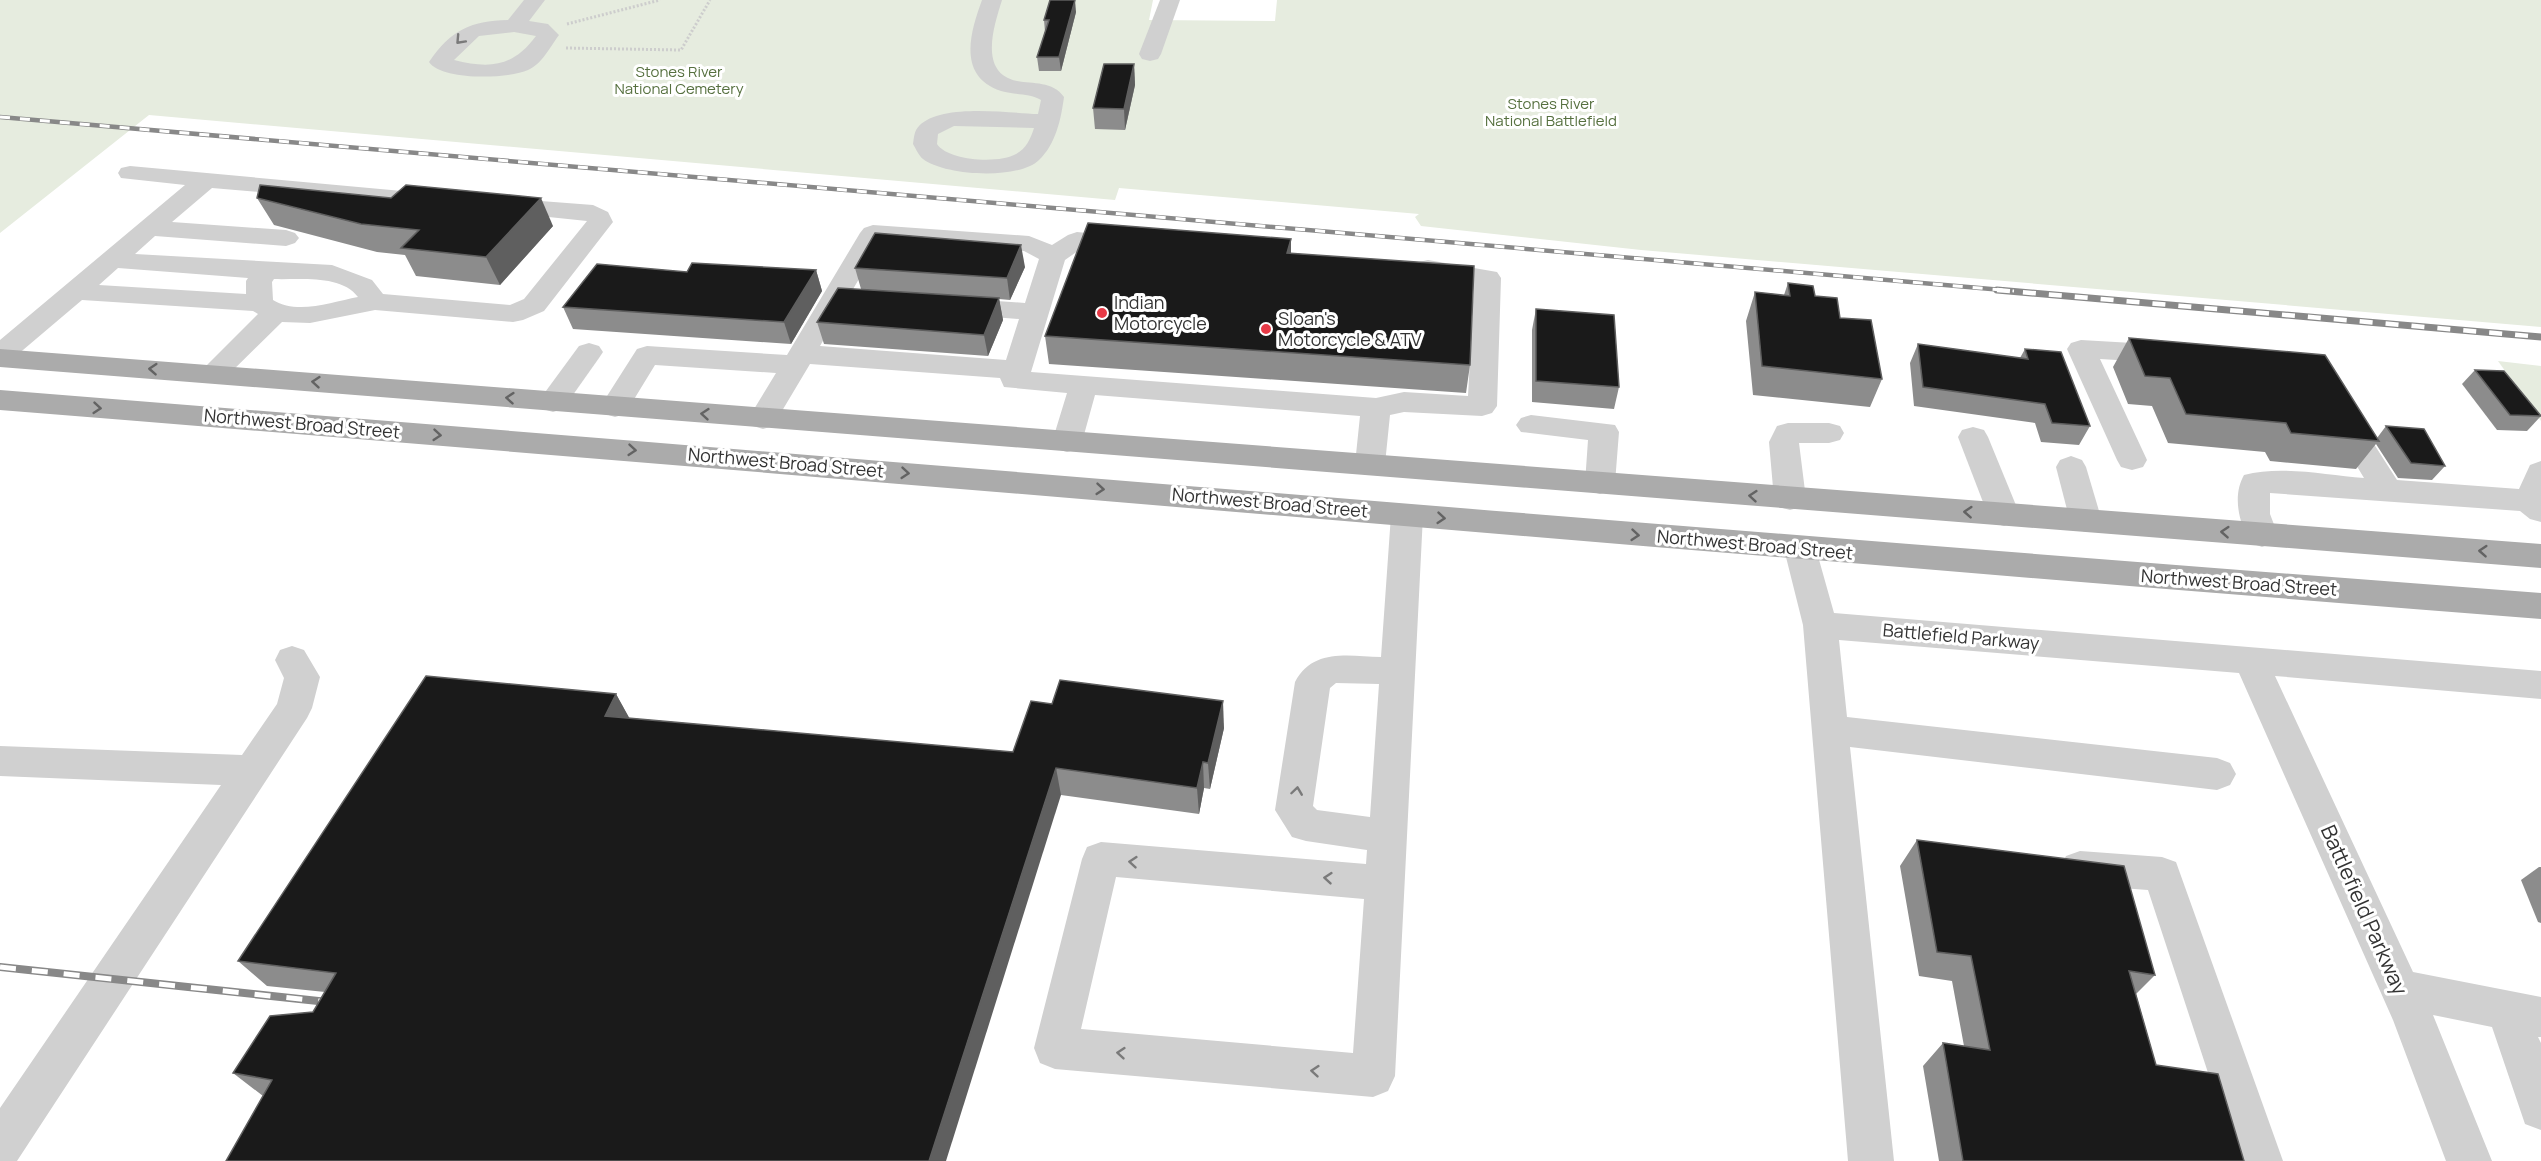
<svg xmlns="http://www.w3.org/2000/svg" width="2541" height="1161" font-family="Manrope,sans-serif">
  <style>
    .green { fill: #e6ecdf }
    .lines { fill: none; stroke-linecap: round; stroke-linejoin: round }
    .path { stroke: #cdcdcd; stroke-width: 3; stroke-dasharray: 2 2; stroke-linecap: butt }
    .minor { fill: #d0d0d0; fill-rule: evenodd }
    .major { fill: #ababab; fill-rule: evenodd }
    .rail-far2-casing { stroke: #888; stroke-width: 4.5 }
    .rail-far1-casing { stroke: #888; stroke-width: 7 }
    .rail-casing { stroke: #888; stroke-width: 8 }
    .rail-far2 { stroke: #fff; stroke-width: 3; stroke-dasharray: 10; stroke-linecap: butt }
    .rail-far1 { stroke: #fff; stroke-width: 4.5; stroke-dasharray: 13; stroke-linecap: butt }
    .rail { stroke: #fff; stroke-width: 5; stroke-dasharray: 16; stroke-linecap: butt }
    .wall { fill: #8c8c8c }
    .shaded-wall { fill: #5f5f5f }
    .building { fill: #1a1a1a; stroke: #5f5f5f; stroke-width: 1.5 }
    .oneway { stroke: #7a7a7a }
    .oneway2 { stroke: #636363 }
    .poi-dot { fill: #e63946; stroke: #fff; stroke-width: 2 }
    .labels { text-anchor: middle; stroke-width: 6; stroke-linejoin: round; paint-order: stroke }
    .far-park-label { font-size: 15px; fill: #56703f; stroke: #fff }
    .poi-label { font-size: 18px; fill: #333; stroke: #fff; text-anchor: start }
    .street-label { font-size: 18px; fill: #333; stroke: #fff }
    .near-street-label { font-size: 21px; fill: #333; stroke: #fff }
  </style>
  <rect width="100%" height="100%" fill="#fff"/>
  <!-- green -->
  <g class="green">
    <polygon points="0,0 1153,0 1149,20 1275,21 1277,0 2541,0 2541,327 1641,250 1421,226 1415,217 1419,214 1119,188 1115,200 149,115 0,233"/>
    <polygon points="2498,361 2541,366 2541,421"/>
  </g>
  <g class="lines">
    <!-- path -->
    <g class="path">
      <polyline points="567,24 660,0"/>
      <polyline points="566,48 681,50 710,0"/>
    </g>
    <!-- minor -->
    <g class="minor">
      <path d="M 524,0 L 545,0 L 529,21 L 548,24 L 559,35 C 550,47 542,64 528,70 C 508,79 442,81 429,62 C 451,30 470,21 508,20 ZM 514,32 L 536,36 C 513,67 490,69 454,60 L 479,36 Z"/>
      <path d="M 982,0 L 1002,0 C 994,26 978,73 1017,81 C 1033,84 1053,81 1064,97 C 1061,119 1056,144 1039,160 C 1019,180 945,176 923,159 C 919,156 916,149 913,144 C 914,138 914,131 919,126 C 941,103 1008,113 1038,114 L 1041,100 C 1029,93 1014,95 1001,91 C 957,76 970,33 982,0 ZM 954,126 L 1034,128 C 1031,138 1026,149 1016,154 C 999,164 948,161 937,144 L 938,134 Z"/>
      <polygon points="1160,0 1180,0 1161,54 1158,59 1150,61 1142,59 1139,54"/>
      <path d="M 130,166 L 446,195 L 449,200 L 446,205 L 437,207 L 212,188 L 172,222 L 286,230 L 295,233 L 299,238 L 295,243 L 286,246 L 155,236 L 135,254 L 332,265 L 372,280 L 383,294 L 510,305 L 524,299 L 587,221 L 500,212 L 491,210 L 488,205 L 491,200 L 500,198 L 593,205 L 608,212 L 613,222 L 544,311 L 523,320 L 513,322 L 375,310 L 310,323 L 282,322 L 222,381 L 212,383 L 202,381 L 198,374 L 258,314 L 253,311 L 82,300 L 10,361 L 0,364 L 0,340 L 185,185 L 121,178 L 118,173 L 121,168 ZM 118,268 L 248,278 L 246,281 L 246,294 L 99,285 ZM 274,279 C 299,280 341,274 358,297 C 332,302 297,315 273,300 L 272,282 Z"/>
      <path d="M 873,225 L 1029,236 L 1052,245 L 1068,235 L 1077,232 L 1135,238 L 1139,243 L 1135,248 L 1126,251 L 1082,248 L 1065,260 L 1031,372 L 1376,398 L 1404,392 L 1468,396 L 1474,284 L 1419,274 L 1415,268 L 1419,262 L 1428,260 L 1497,272 L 1501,278 L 1497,406 L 1492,413 L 1482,416 L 1404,412 L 1390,415 L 1385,464 L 1381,471 L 1370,474 L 1359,471 L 1355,464 L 1360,416 L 1095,395 L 1082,442 L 1078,449 L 1067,452 L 1056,449 L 1052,442 L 1067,393 L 1004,387 L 1000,378 L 810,364 L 773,426 L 763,429 L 753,426 L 748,419 L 776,373 L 655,365 L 625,414 L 615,417 L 605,414 L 600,407 L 637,349 L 647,346 L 787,355 L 860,233 L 864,228 ZM 881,241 L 1024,251 L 1039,259 L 1025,303 L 955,298 L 945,300 L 941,306 L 945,312 L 955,314 L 1019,319 L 1006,360 L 820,346 Z"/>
      <polygon points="2081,340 2167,345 2177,348 2181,354 2177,360 2167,363 2100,359 2147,460 2143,467 2132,470 2121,467 2117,460 2067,349 2071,343"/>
      <polygon points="589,343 599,346 603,352 599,358 563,409 553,412 543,409 538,402 543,395 579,346"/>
      <path d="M 2344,410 L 2354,413 L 2397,480 L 2519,489 L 2530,465 L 2541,461 L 2541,522 L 2530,519 L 2520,511 L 2270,493 L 2270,514 L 2278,535 L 2273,543 L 2262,547 L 2251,543 C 2239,524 2232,496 2244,475 C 2281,465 2326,475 2364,478 L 2329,420 L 2334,413 Z"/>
      <polygon points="1531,415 1615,425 1619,432 1615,483 1611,491 1600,494 1589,491 1585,483 1588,440 1521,432 1516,425 1521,418"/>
      <polygon points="1788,423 1829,423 1840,426 1844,433 1840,440 1829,443 1799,443 1806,499 1801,507 1790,510 1779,507 1774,499 1769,442 1777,426"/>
      <polygon points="1973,427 1984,430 1988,437 2020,515 2015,523 2004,526 1993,523 1988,515 1958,437 1962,430"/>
      <polygon points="2071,456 2082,460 2086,467 2102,521 2097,529 2086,532 2075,529 2070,521 2056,467 2060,460"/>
      <path d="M 1407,504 L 1418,507 L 1423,515 L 1395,1076 L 1388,1091 L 1373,1097 L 1055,1069 L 1040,1063 L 1034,1048 L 1082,859 L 1087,847 L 1101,842 L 1366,864 L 1367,850 L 1306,841 L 1292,837 L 1275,810 L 1295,682 C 1313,648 1348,656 1381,657 L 1391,515 L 1396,507 ZM 1336,683 L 1379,684 L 1370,817 L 1317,810 L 1313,806 L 1330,688 ZM 1116,877 L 1364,899 L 1353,1053 L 1081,1029 Z"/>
      <polygon points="1800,537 1811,541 1816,549 1834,613 2541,671 2541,699 2275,676 2413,972 2541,997 2541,1037 2538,1037 2541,1043 2541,1130 2525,1124 2492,1027 2433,1015 2492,1161 2446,1161 2393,1020 2239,673 1839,640 1847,717 2217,758 2230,763 2236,774 2230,785 2217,790 1850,747 1894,1161 1848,1161 1803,625 1784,549 1789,541"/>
      <polygon points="292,646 304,650 320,677 312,708 307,718 17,1161 0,1161 0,1108 221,785 0,776 0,746 242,755 277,704 284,678 275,660 280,650"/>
      <polygon points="2080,851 2162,857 2176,862 2283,1161 2237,1161 2148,890 2080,885 2066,880 2060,868 2066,856"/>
    </g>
    <!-- major -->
    <g class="major">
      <polygon points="0,349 2541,544 2541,568 0,367"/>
      <path d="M 0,390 C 847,457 1694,529 2541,593 L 2541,619 C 1694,552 847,478 0,410 Z"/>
    </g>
    <!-- rail-far2 casing -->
    <g class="rail-far2-casing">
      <polyline id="rail-far2" points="0,117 2014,291"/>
    </g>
    <!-- rail-far1 casing -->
    <g class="rail-far1-casing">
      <polyline id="rail-far1" points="1997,290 2541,337"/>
    </g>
    <!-- rail casing -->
    <g class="rail-casing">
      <polyline id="rail" points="0,967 337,1003"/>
    </g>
    <!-- rail-far2 -->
    <use href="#rail-far2" class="rail-far2"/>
    <!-- rail-far1 -->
    <use href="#rail-far1" class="rail-far1"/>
    <!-- rail -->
    <use href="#rail" class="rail"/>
  </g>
  <!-- wall -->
  <g class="wall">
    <polygon points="1076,12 1061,71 1039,71 1037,57 1045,32 1044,20"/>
    <polygon points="1134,64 1135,85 1125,130 1095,129 1093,108"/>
    <polygon points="257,198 553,226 500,285 416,276 405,255 377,252 274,225"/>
    <polygon points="1291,239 1291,253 1470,365 1466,393 1049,364 1045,336"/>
    <polygon points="1025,267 1010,300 999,299 1003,320 988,356 824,344 817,322 861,289 855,268"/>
    <polygon points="816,270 822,291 791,344 573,329 563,307 687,272"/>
    <polygon points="1788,283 1815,296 1840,318 1882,379 1870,407 1753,395 1746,321 1755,292 1784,295"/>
    <polygon points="1536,309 1619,387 1614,409 1532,402 1532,330"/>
    <polygon points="2129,338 2377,438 2386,426 2445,466 2432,480 2398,478 2376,444 2356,469 2270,461 2265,452 2168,443 2152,406 2128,404 2113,367"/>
    <polygon points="1918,344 2020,358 2025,349 2090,426 2079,445 2041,442 2035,423 1914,406 1910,363"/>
    <polygon points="2475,370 2541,416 2527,431 2497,430 2462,384"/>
    <polygon points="616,694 629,718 1013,752 1224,728 1210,789 1204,788 1199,814 1061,795 263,1096 233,1073 313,1012 325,992 267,986 238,961"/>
    <polygon points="1917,840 2155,975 2136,994 2156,1065 2244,1161 1939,1161 1923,1066 1943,1043 1964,1046 1952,981 1919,976 1900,866"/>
    <polygon points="2539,867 2541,867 2541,923 2538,922 2521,880"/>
  </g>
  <!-- shaded-wall -->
  <g class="shaded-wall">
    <polygon points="1075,0 1076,12 1061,71 1059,57"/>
    <polygon points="1134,64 1135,85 1125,130 1124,109"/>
    <polygon points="541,198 553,226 500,285 486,257"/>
    <polygon points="1291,239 1291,267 1287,253"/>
    <polygon points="1021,245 1025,267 1010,300 1007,278"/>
    <polygon points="816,270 822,291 791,344 784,322"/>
    <polygon points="999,298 1003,320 988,356 984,335"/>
    <polygon points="616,694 631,721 605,716"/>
    <polygon points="1223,701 1224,728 1210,789 1208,763"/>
    <polygon points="1203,762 1204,788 1199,814 1197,788"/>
    <polygon points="1056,768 1061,795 946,1161 929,1161"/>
  </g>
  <!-- building -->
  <g class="building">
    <polygon points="1050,0 1075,0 1059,57 1037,57 1049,20 1044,20"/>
    <polygon points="1104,64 1134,64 1124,109 1093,108"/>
    <polygon points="260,185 391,198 406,185 541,198 486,257 401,248 419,230 361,224 257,198"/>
    <polygon points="1088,223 1291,239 1287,253 1474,266 1470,365 1045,336"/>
    <polygon points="875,233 1021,245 1007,278 855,268"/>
    <polygon points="692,263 816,270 784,322 563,307 597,264 687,272"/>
    <polygon points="1788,283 1813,286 1815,296 1837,298 1840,318 1871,320 1882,379 1762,366 1755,292 1790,296"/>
    <polygon points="838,288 999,298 984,335 817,322"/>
    <polygon points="1536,309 1614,315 1619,387 1536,381"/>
    <polygon points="2129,338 2325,355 2379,441 2291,433 2286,423 2186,414 2170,378 2145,376"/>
    <polygon points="1918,344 2028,359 2025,349 2061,352 2090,426 2052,423 2045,404 1923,387"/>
    <polygon points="2475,370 2504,371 2541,416 2510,415"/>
    <polygon points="2386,426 2424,429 2445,466 2411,463"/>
    <polygon points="426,676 616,694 605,716 1013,752 1031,701 1052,704 1060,680 1223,701 1208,763 1203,762 1197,788 1056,768 929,1161 226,1161 272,1080 233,1073 270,1016 313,1012 336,973 238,961"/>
    <polygon points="1917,840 2124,866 2155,975 2129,971 2156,1065 2218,1074 2244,1161 1963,1161 1943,1043 1990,1050 1971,956 1937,952"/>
  </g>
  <!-- one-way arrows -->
  <defs><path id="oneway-chevron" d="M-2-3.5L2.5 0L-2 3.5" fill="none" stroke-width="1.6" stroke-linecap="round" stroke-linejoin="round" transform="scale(1.5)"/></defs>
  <g class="oneway">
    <use href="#oneway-chevron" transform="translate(460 40) rotate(133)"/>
    <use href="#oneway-chevron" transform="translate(1297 791) rotate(-82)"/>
    <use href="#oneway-chevron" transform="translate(1133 862) rotate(-175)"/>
    <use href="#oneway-chevron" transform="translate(1328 878) rotate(-175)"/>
    <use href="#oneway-chevron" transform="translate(1121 1053) rotate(-175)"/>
    <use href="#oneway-chevron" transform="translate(1315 1071) rotate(-175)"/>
  </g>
  <g class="oneway2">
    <use href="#oneway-chevron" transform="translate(153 369) rotate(-176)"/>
    <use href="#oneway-chevron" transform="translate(316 382) rotate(-175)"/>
    <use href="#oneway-chevron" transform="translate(510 398) rotate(-175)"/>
    <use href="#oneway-chevron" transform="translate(97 408) rotate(5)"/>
    <use href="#oneway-chevron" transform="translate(705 414) rotate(-175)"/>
    <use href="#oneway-chevron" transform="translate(437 435) rotate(5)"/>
    <use href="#oneway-chevron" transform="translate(632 450) rotate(5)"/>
    <use href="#oneway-chevron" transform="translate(905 473) rotate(5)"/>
    <use href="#oneway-chevron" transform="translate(1100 489) rotate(5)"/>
    <use href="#oneway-chevron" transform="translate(1753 496) rotate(-175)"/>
    <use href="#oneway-chevron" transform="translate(1968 512) rotate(-176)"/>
    <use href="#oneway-chevron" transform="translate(1441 518) rotate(5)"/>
    <use href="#oneway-chevron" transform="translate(2225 532) rotate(-176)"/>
    <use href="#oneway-chevron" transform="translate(1635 535) rotate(5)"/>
    <use href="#oneway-chevron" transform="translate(2483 551) rotate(-176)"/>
  </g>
  <!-- markers -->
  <g class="poi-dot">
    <circle cx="1102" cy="313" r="6"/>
    <circle cx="1266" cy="329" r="6"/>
  </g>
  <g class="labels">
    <!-- far-park labels -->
    <g class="far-park-label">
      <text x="679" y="77">Stones River<tspan x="679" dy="17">National Cemetery</tspan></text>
      <text x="1551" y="109">Stones River<tspan x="1551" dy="17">National Battlefield</tspan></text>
    </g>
    <!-- poi labels -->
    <g class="poi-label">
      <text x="1114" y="309">Indian<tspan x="1114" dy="21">Motorcycle</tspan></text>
      <text x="1278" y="325">Sloan's<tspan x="1278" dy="21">Motorcycle &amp; ATV</tspan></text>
    </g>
    <!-- street labels -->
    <g class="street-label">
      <text transform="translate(302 424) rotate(5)" y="6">Northwest Broad Street</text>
      <text transform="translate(786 463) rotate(5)" y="6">Northwest Broad Street</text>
      <text transform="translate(1270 503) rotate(5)" y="6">Northwest Broad Street</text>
      <text transform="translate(1755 545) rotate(5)" y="6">Northwest Broad Street</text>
      <text transform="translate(2239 583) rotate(4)" y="6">Northwest Broad Street</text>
      <text transform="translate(1961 637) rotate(5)" y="6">Battlefield Parkway</text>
    </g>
    <!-- near-street labels -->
    <g class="near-street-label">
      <text transform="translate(2364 910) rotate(66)" y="7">Battlefield Parkway</text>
    </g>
  </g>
</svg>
